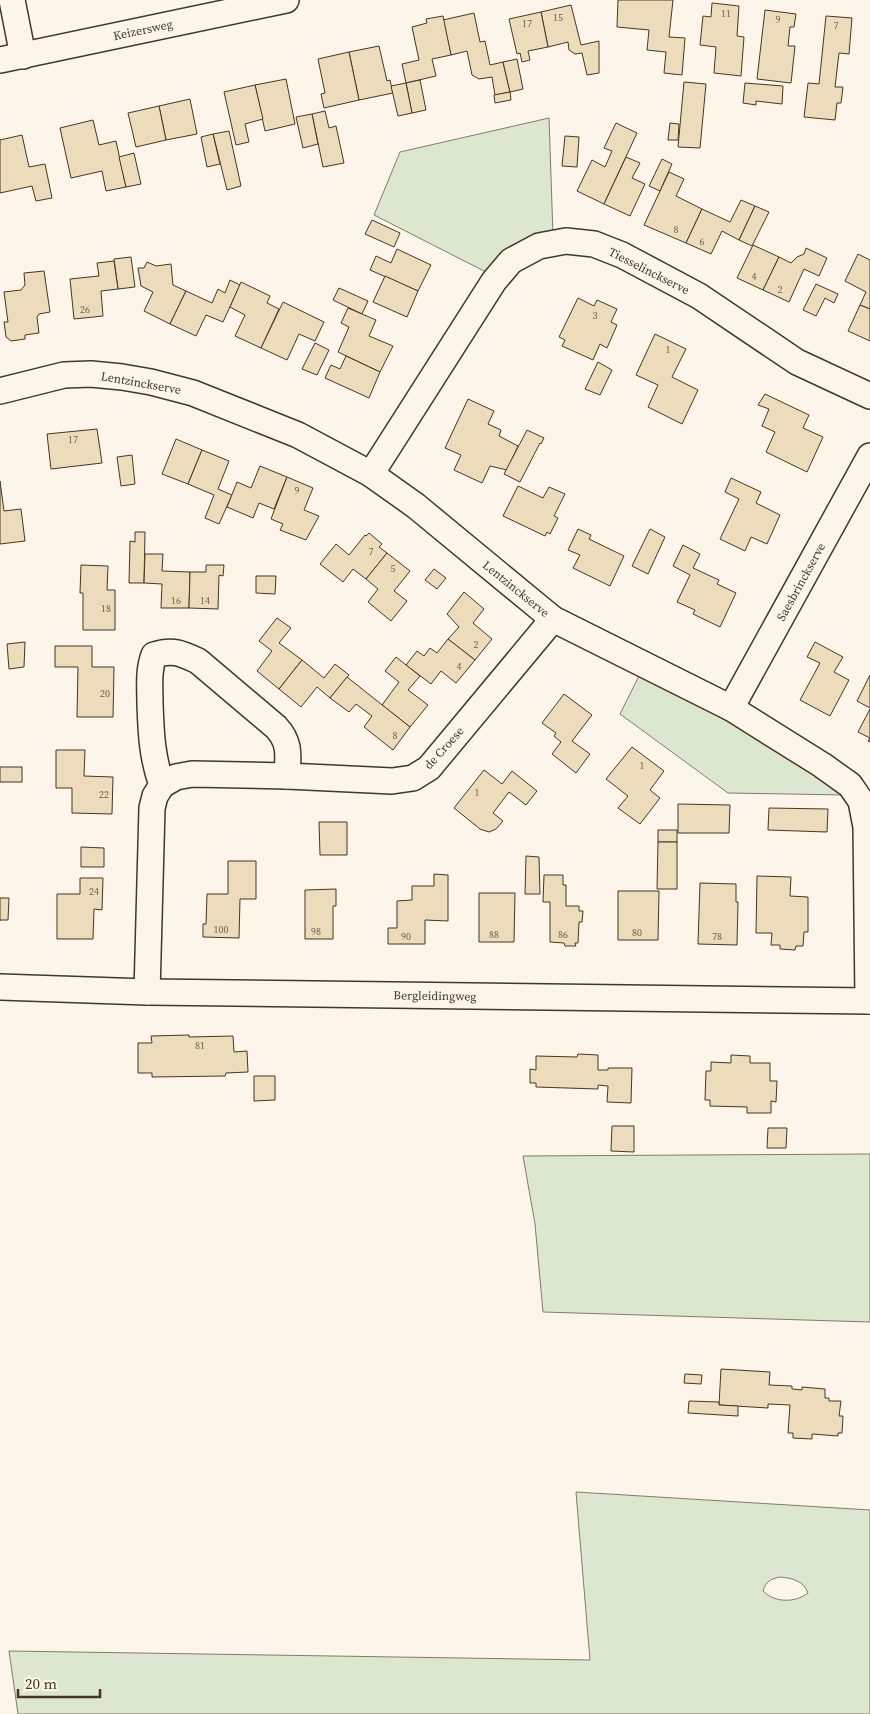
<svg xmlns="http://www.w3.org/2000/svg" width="870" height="1714" font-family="'Source Serif 4',serif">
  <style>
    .green { fill: #dce7d0; stroke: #887966; fill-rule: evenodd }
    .building { fill: #ecdcbc; stroke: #4a3520 }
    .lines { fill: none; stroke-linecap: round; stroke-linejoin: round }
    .street-casing { stroke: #4a3520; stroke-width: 28 }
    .street { stroke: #fbf6e9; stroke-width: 25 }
    .labels { text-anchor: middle; stroke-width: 4; stroke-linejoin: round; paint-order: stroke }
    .number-label { font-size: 10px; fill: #725f47 }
    .street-label { font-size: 12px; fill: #4a3520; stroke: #fbf6e9 }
  </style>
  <rect width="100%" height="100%" fill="#fbf6e9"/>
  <!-- green -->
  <g class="green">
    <polygon points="549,118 553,236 490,274 374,215 400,152"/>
    <polygon points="639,676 729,720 846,795 728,793 620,714"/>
    <polygon points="870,1154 870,1322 543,1312 535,1224 523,1156"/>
    <path d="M 576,1492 L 870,1510 L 870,1714 L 18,1714 L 9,1651 L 590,1660 ZM 780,1577 C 792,1578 804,1581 808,1593 C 795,1603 775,1603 763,1591 C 766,1581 771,1579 780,1577 Z"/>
  </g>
  <!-- building -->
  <g class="building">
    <polygon points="618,0 673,0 669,37 685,38 682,75 664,73 666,52 647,50 649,30 617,27"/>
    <polygon points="712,3 739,6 737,36 744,37 741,76 714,73 716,47 700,45 703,16 711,17"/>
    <polygon points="571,5 581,45 599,41 599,73 587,75 582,53 575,54 569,50 568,42 548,47 541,12"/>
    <polygon points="765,10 796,14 794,27 790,27 788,46 795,46 791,83 757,79"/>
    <polygon points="541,12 548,47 528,51 530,60 522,62 520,53 517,54 509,19"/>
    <polygon points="474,13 480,42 485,41 490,65 503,62 510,92 495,95 492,77 479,79 472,75 467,51 451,55 443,20"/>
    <polygon points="443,16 451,55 432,59 436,76 406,83 402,64 419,60 412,27 427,23 426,19"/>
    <polygon points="826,16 852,18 849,54 839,53 835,87 843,87 841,103 837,103 835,120 804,117 808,83 819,84"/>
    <polygon points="379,46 387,81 390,80 393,93 359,100 349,52"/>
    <polygon points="349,52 359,100 324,108 321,94 325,93 318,59"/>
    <polygon points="517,59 523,89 510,92 503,62"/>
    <polygon points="286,79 295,124 265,131 255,85"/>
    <polygon points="420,80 426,110 412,113 406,83"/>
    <polygon points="684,82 706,84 700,148 678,147"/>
    <polygon points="406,83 412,113 398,116 391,86"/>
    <polygon points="745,83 783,86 782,104 756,101 756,105 743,103"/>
    <polygon points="255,85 263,119 245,124 249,142 236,145 224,92"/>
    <polygon points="510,92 511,100 495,103 494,95"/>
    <polygon points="190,99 197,134 166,140 159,106"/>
    <polygon points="159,106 166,140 136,147 128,113"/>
    <polygon points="325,111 329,128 336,126 344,163 323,167 312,114"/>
    <polygon points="312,114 318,144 303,148 296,117"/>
    <polygon points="93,120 99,145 116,141 126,187 106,191 102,171 71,178 60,128"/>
    <polygon points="616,123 637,133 604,204 577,191 592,160 605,167 612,151 604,148"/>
    <polygon points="670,123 679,124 678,140 668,140"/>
    <polygon points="229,131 241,186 227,190 213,134"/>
    <polygon points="213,134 220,164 207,167 201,137"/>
    <polygon points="22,135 29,167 45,164 52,198 36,201 32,186 0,193 0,140"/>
    <polygon points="565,136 579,137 577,167 562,166"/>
    <polygon points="134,153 141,184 126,187 119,157"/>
    <polygon points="626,157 640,163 632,178 645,184 630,216 604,204"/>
    <polygon points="662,159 672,164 660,191 649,186"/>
    <polygon points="669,172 684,179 676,196 702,209 686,243 644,225"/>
    <polygon points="741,200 755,206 739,240 722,231 711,254 686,243 702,209 730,222"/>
    <polygon points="755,206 769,212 752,246 739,240"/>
    <polygon points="372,220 400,233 394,247 365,234"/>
    <polygon points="753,245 779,257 763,290 737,278"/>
    <polygon points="806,248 827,258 819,276 804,269 789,302 763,290 779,257 791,263 797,257 804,254"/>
    <polygon points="397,249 431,265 418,291 370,270 376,256 391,263"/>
    <polygon points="858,254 870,260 870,309 860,305 866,292 845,281"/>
    <polygon points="131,257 135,287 118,289 114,259"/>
    <polygon points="114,261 118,289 101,291 103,316 74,319 70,279 99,276 97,263"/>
    <polygon points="147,262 156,266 171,264 173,285 186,291 170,324 144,311 153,292 141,286 138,268 144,268"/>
    <polygon points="44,271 50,312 39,314 37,317 39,333 25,335 25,339 11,341 6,337 4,322 8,322 4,292 21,290 25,285 24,273"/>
    <polygon points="385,276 418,291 407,317 373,302"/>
    <polygon points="230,280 240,285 223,322 206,315 196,336 170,324 186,291 212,303 218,289 225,293"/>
    <polygon points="241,282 270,296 267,303 279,309 261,348 235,336 245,315 230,307"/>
    <polygon points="816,284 838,294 834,303 825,298 816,316 803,310"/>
    <polygon points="339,288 368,301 362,314 333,300"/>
    <polygon points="578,298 594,306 597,300 617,309 611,322 617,325 607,348 600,344 593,360 562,346 565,340 559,337"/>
    <polygon points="283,302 324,322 315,341 299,334 287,360 261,348"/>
    <polygon points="860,305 870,309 870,341 848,331"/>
    <polygon points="348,308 376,320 369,336 393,346 380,372 338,352 349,327 341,323"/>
    <polygon points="655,334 686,349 672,377 698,390 682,424 648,407 658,385 636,375"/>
    <polygon points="315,343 329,350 317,375 302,369"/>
    <polygon points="346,356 380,372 369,398 325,378 331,365 340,369"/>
    <polygon points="598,362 612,370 600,395 585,389"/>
    <polygon points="765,394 809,415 803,428 823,437 807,472 766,452 775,432 762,426 769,409 758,405"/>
    <polygon points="468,399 494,411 488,424 501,430 499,436 518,446 507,470 490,466 482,483 454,470 461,455 445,448"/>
    <polygon points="97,429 102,463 51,469 47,434"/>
    <polygon points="527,430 544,438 541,444 540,443 520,482 504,474"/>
    <polygon points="176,439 202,450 188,484 162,474"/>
    <polygon points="202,450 229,461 218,489 232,495 219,524 205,518 214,495 188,484"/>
    <polygon points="132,455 135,484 121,486 117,457"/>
    <polygon points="260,466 287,477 274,509 259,503 253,518 227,507 237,482 251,488"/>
    <polygon points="287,477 313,488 304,510 319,516 306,540 280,530 283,524 271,519"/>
    <polygon points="731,478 761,492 756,503 780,515 767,544 751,537 745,551 720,539 739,499 725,492"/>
    <polygon points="0,481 4,511 21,509 25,541 0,544"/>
    <polygon points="518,486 543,498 549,487 565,494 554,516 558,518 550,534 547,532 545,536 503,516"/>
    <polygon points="578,529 591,535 589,539 624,556 610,586 573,568 580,555 568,550"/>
    <polygon points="650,529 665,537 648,574 632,566"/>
    <polygon points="135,532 145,532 144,583 129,583 130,541 135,542"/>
    <polygon points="369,533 382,544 379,547 387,553 366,579 353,569 343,582 320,564 336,544 349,555 365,535 366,536"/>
    <polygon points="683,545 700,554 693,568 719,580 717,584 736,593 720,627 693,614 695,610 677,602 690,575 673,566"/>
    <polygon points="387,553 410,571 394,591 407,601 391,621 368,602 378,589 366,579"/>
    <polygon points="145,554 163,554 162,571 190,572 189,608 161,608 162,584 144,583"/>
    <polygon points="81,565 108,566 107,590 115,590 115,630 83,630 83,593 80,593"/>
    <polygon points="206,565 224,565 223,576 219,575 218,609 189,608 190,572 206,572"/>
    <polygon points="434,569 446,578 437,589 425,580"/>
    <polygon points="256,576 276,576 275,594 256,593"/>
    <polygon points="464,592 484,609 473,623 492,639 475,660 448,639 459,627 447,614"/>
    <polygon points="277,618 291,628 279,643 302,660 279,689 257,671 272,651 259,641"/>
    <polygon points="448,639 475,660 456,683 441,671 431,684 406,665 417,651 424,656 430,648 437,653"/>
    <polygon points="25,642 24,667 9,669 7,644"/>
    <polygon points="815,642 843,657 834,672 849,680 830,716 800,700 820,663 807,657"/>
    <polygon points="55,646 92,646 92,667 114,667 113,717 77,717 78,667 55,667"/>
    <polygon points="396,657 420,676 408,690 428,705 410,727 382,705 399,682 385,671"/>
    <polygon points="302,660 324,678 335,664 349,675 330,698 317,687 301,707 279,689"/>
    <polygon points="870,675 870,708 857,701"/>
    <polygon points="347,677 410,727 393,750 364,727 372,716 356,704 349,712 330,698"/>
    <polygon points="564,694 592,715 572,741 590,754 576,773 552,754 561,742 554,736 556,733 542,723"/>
    <polygon points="870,709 870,742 868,741 870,738 858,732"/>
    <polygon points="632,747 664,771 650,790 660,798 640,824 618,808 628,796 606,779"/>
    <polygon points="56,750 85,750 84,776 113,777 112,814 72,813 72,788 56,788"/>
    <rect x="0" y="767" width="22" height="15"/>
    <polygon points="484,770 502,784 512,771 537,791 526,805 509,792 493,813 503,821 496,829 489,832 480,829 454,808"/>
    <polygon points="678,804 730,805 729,833 678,833"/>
    <polygon points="769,808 828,809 827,832 768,830"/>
    <polygon points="319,822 347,822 347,855 320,855"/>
    <rect x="658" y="830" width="19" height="12"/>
    <polygon points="658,842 677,842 677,889 657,889"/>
    <polygon points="81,847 104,848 104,867 81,867"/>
    <polygon points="526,856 539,857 540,894 525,894"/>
    <polygon points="228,861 256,861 256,899 240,899 239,938 203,937 203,924 206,924 207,894 228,894"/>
    <polygon points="434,874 448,875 448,921 425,920 425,944 388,944 388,928 397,928 397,901 412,900 412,886 434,886"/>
    <polygon points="544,875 563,875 563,885 566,885 566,906 579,906 579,911 583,911 582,922 579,922 578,943 575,943 576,946 565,946 564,943 550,942 550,902 543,902"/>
    <polygon points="757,876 791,877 790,896 808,897 808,932 804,932 803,946 796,946 795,950 780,949 780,945 771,945 772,933 756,933"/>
    <polygon points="80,878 103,878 102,910 94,909 93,939 57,939 57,894 80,894"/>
    <polygon points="700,883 736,884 736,902 738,902 737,945 698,944"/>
    <polygon points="336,889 336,906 333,906 333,939 305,939 305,890"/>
    <polygon points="618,891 659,891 658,940 618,940"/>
    <polygon points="479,893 515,893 514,942 479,942"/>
    <polygon points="0,898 9,898 8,920 0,920 0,921"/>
    <polygon points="189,1035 189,1037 233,1036 234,1052 247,1051 248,1072 226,1073 225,1076 152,1077 152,1073 138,1073 138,1043 152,1043 151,1036"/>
    <polygon points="578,1054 598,1055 598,1070 608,1070 608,1068 632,1068 631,1103 607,1102 608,1086 598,1085 598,1089 536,1087 536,1083 530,1083 530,1069 536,1070 536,1056 577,1057"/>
    <polygon points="731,1055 750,1056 750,1063 770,1063 770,1081 777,1081 776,1102 771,1101 771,1113 747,1113 747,1107 710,1106 710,1100 705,1100 706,1071 711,1071 711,1062 731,1063"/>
    <polygon points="254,1076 275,1076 275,1100 254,1101"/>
    <polygon points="612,1126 634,1126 634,1152 611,1151"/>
    <polygon points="768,1128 787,1128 786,1148 767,1148"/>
    <polygon points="721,1369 770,1372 769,1385 792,1386 792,1389 802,1390 802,1387 825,1389 825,1398 829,1398 829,1401 841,1401 839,1416 843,1416 842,1433 838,1433 838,1436 812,1434 812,1439 793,1438 793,1433 788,1433 790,1405 768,1404 768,1408 719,1405"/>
    <polygon points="685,1374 702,1375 701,1384 684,1383"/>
    <polygon points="689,1401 719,1402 719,1405 738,1406 738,1416 688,1413"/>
  </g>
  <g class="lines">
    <!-- street casing -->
    <g class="street-casing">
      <g id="street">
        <polyline points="12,0 23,56"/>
        <polyline points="0,60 286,0"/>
        <polyline points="0,391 64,375 91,374 122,377 151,382 193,393 298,435 371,474 416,506 553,619 731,708 822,765 850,785 861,801 866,827 868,1001"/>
        <polyline points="371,474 494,281 511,261 539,246 566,241 594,244 622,255 699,296 797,362 870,396"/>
        <polyline points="731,708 870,456"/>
        <polyline points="162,785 176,777 192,774 287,776"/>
        <polyline points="0,987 147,992 870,1001"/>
        <path d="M 147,992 L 152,808 L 155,796 L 162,785 C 152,758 151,733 150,704 C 150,687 148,671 154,655 C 173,649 181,653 198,661 L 276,727 C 291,743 288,756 287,776 L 392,781 L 413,778 L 429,768 L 553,619"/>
      </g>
    </g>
    <!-- street -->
    <use href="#street" class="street"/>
  </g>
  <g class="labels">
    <!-- number labels -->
    <g class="number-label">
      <text x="726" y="17">11</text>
      <text x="558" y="21">15</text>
      <text x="778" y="23">9</text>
      <text x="527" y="27">17</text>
      <text x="836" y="29">7</text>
      <text x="676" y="233">8</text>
      <text x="702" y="245">6</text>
      <text x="754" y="280">4</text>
      <text x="780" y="293">2</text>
      <text x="85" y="313">26</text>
      <text x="595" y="319">3</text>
      <text x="668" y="353">1</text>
      <text x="73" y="443">17</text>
      <text x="297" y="494">9</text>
      <text x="371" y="555">7</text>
      <text x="393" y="572">5</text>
      <text x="176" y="604">16</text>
      <text x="205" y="604">14</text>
      <text x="106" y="612">18</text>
      <text x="476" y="648">2</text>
      <text x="459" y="670">4</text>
      <text x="105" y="697">20</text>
      <text x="395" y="739">8</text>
      <text x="642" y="769">1</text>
      <text x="477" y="796">1</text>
      <text x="104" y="798">22</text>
      <text x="94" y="895">24</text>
      <text x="221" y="933">100</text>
      <text x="316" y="935">98</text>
      <text x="637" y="936">80</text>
      <text x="494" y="938">88</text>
      <text x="563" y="938">86</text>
      <text x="406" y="940">90</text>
      <text x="717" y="940">78</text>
      <text x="200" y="1049">81</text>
    </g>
    <!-- street labels -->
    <g class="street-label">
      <text transform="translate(143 30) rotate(-12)" y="4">Keizersweg</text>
      <text transform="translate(649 271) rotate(27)" y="4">Tiesselinckserve</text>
      <text transform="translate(141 383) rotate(10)" y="4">Lentzinckserve</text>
      <text transform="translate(801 582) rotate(-61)" y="4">Saesbrinckserve</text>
      <text transform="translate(516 589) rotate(39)" y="4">Lentzinckserve</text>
      <text transform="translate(444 748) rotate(-48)" y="4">de Croese</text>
      <text transform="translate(435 996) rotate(1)" y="4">Bergleidingweg</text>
    </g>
  </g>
  <!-- scale -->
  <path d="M18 1689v8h82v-8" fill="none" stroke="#4a3520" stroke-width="2.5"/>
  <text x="25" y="1689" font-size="15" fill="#4a3520" stroke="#fbf6e9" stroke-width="4" paint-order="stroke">20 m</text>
</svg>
